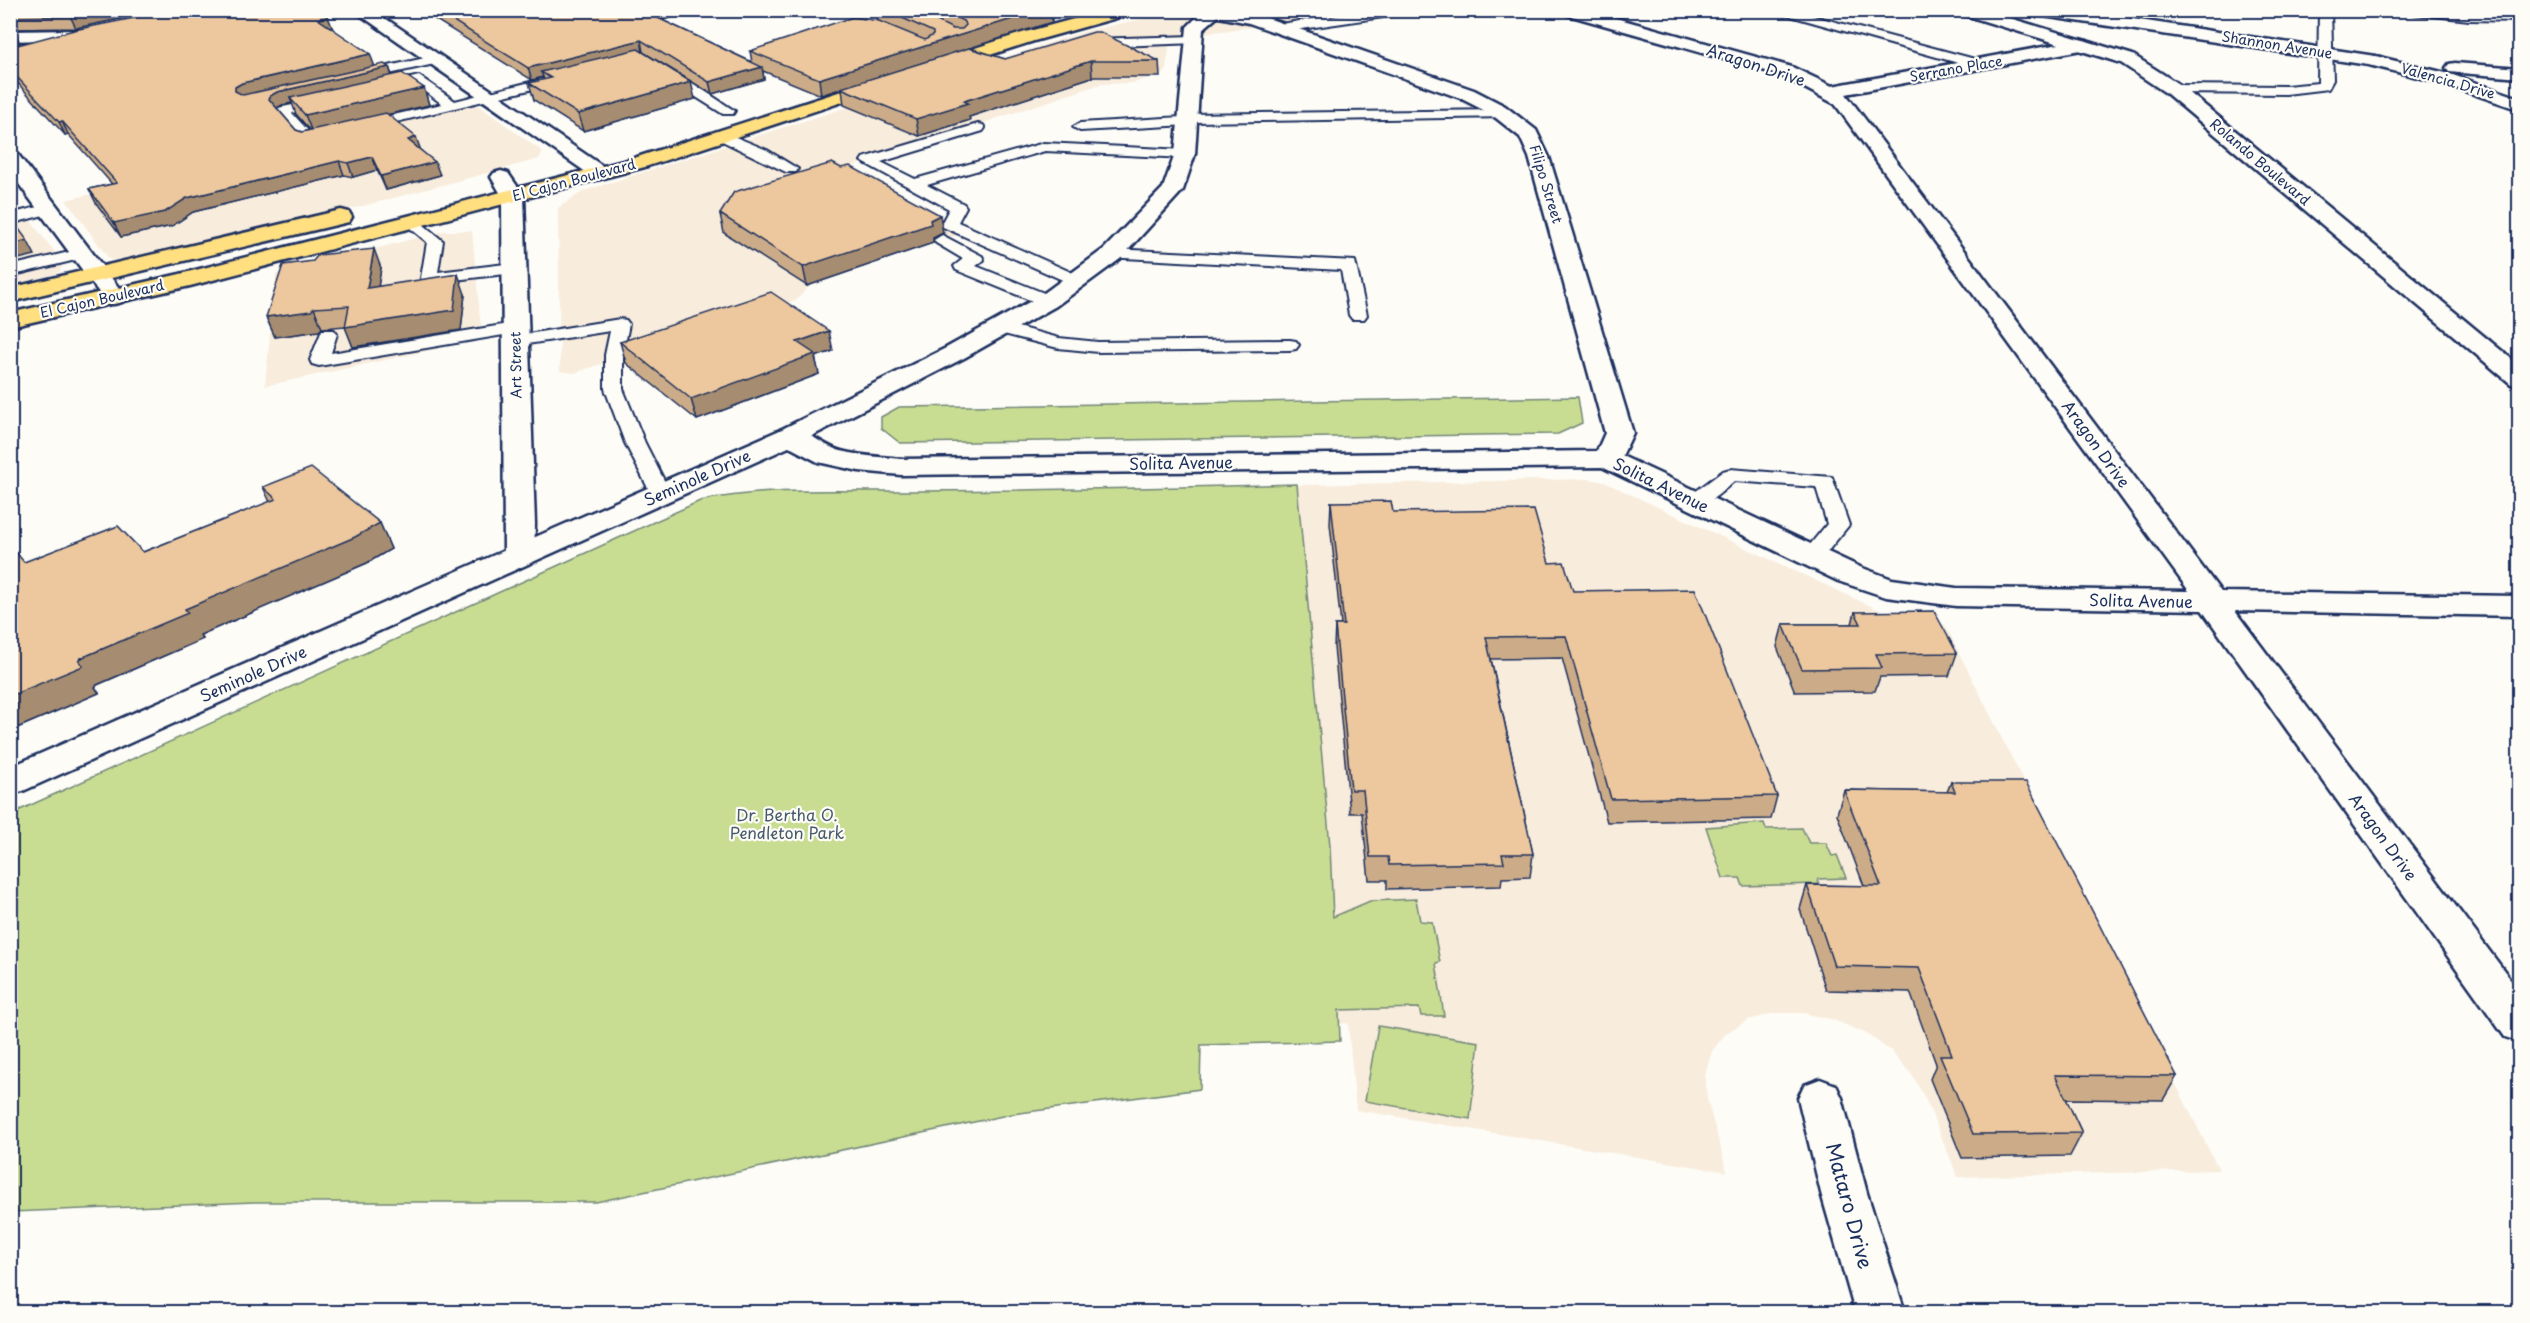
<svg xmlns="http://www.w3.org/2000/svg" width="2530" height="1323" font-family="'Playpen Sans',sans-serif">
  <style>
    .built { fill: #f8ecdc }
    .green { fill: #c8dd92; stroke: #728678; stroke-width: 1.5 }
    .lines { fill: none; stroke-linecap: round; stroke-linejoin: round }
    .lane-casing { stroke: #1b2f5e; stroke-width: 4 }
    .street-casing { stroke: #1b2f5e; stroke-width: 5 }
    .secondary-casing { stroke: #1b2f5e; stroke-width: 5 }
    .primary-casing { stroke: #1b2f5e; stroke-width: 5 }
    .lane { fill: #fdfcf7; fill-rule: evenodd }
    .street { fill: #fdfcf7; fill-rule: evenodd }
    .secondary { fill: #fdfcf7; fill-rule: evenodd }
    .primary { fill: #ffdf80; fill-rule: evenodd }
    .wall { fill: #ccac88; stroke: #1b2f5e; stroke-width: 1.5; fill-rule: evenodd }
    .shaded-wall { fill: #a68c6f; stroke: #1b2f5e; stroke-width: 1.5 }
    .building { fill: #edc89e; stroke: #1b2f5e; stroke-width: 1.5 }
    .labels { text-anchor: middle; stroke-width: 4.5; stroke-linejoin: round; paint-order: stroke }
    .far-street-label { font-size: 14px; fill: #1b2f5e; stroke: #fdfcf7 }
    .street-label { font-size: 16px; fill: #1b2f5e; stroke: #fdfcf7 }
    .park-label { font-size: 16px; fill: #465a6b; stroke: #fdfcf7 }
    .near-street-label { font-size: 20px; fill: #1b2f5e; stroke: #fdfcf7 }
  </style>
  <rect width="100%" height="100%" fill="#fdfcf7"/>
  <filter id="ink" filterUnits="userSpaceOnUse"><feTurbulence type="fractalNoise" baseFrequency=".0167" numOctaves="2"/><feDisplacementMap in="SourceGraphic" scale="12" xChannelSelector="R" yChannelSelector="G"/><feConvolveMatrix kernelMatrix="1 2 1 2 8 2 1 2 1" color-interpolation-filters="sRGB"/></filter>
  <g filter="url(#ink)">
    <!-- built -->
    <g class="built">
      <polygon points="1181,11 1385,11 1171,37 1165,73 1133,83 1101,84 840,170 957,235 811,285 796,300 574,373 560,371 558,208 584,191 1090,30"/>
      <polygon points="476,104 543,152 539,159 375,203 125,261 110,260 66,200"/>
      <polygon points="10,194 63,263 59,273 11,286"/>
      <polygon points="444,231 472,231 482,339 265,386 276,274"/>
      <polygon points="1589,479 1604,482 1879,610 1945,625 2219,1170 1958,1177 1926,1100 1912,1075 1891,1051 1865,1033 1834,1020 1804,1013 1775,1013 1748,1020 1726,1033 1712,1051 1705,1074 1707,1099 1727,1172 1356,1110 1348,1023 1339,1024 1330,846 1297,485"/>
    </g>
    <!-- green -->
    <g class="green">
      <polygon points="1578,397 1582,423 1558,434 900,443 881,428 881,417 899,407"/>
      <path d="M 1297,484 L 1330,846 L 1333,917 L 1370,901 L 1416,899 L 1420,921 L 1432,922 L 1440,962 L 1436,963 L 1444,1016 L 1421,1016 L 1419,1008 L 1339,1010 L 1340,1041 L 1201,1045 L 1200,1089 L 1012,1114 L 596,1202 L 254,1202 L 11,1212 L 11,814 L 700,501 C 772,486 850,492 923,491 C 1048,490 1172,488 1297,484 Z"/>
      <polygon points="1764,823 1766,829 1802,828 1809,843 1826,843 1832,856 1837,855 1846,878 1818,879 1819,884 1743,886 1740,878 1723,878 1706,827"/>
      <polygon points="1378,1026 1479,1042 1470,1119 1365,1101"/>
    </g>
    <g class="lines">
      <!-- lane casing -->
      <g class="lane-casing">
        <g id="lane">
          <polygon points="1316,10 1328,10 1330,17 1375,10 1410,10 1404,14 1281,32 1275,28 1281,24 1318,18"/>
          <polygon points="1769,10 1791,10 1986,62 1987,65 1986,68 1976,68"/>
          <polygon points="2319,10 2331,10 2333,80 2328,89 2286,94 2173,93 2166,89 2173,85 2286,86 2318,83"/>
          <polygon points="2409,10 2520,13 2520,21 2469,20 2415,14"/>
          <polygon points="1194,36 1198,37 1200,40 1198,43 1088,47 1082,43 1088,39"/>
          <polygon points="434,56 440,60 439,63 357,81 350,77 352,74"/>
          <polygon points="666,68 671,69 735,111 733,114 723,114 661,75 659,72"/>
          <polygon points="562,74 569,78 567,81 363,130 356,126 358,123 442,104 417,85 383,93 378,92 376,89 378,86 419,76 455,101"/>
          <polygon points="326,98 331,99 333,102 331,105 292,113 311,134 329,130 336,134 334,137 308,143 303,142 276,111 278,108"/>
          <polygon points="1504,110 1511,114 1509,117 1194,122 1188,125 1080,131 1073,127 1080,123 1182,117 1188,114"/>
          <polygon points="978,124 983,125 985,128 983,131 881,162 915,179 1044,143 1185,150 1192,154 1185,158 1045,151 927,185 964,204 966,207 958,222 1082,277 1084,281 1082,285 1076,286 943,227 941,224 949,209 861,161 863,158"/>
          <polygon points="721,131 767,150 798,169 796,172 786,172 716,138 714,135 716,132"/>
          <polygon points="49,204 57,209 55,212 10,224 10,214"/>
          <polygon points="412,218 418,220 443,241 438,272 514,263 522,268 514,273 429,283 423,282 421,278 427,242 404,223"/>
          <polygon points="942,235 982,256 984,260 976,266 1054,297 1057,301 1054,305 1042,305 956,270 954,266 963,259 936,243 934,240"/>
          <polygon points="82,249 88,251 90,254 88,257 10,276 10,266"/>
          <polygon points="1112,249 1355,261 1367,315 1364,319 1352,319 1349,315 1341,270 1106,257 1104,254 1106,251"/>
          <polygon points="620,319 626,320 629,324 623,355 623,389 645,443 671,494 668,498 661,500 654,498 651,494 625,443 605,389 605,355 610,331 515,346 509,345 506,341 509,337 515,336"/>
          <polygon points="515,323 521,324 524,328 521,332 319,366 312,364 310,360 322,330 334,330 337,334 331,353"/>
          <polygon points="1002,323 1059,338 1098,342 1290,340 1296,341 1299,345 1296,349 1290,350 1098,352 1058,348 996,332 993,328 996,324"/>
          <path d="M 1730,469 L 1832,477 L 1849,525 L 1819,562 L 1811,564 L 1803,562 L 1800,557 L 1827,524 L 1816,487 L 1734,481 C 1721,492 1705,510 1688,505 L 1684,501 L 1688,497 L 1723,471 Z"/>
        </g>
      </g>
      <!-- street casing -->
      <g class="street-casing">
        <g id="street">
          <polygon points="353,10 373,10 607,169 610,173 607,177 600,179 593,177"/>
          <path d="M 1208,10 L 1234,10 L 1259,15 L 1474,90 L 1505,106 L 1536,130 L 1549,157 L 1633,433 L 1622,456 L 1860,567 L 1892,579 L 1956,588 L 2189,591 L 1835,104 L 1780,75 L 1561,13 L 1559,10 L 1587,10 L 1792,67 L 1832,86 L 2081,40 L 2087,41 L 2090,45 L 2087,49 L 2081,50 L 1846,94 L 2221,592 L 2520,596 L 2520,616 L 2235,611 L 2520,992 L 2520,1042 L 2505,1037 L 2202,610 L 1956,606 L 1886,597 L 1838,581 L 1602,467 L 901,475 L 859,471 L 818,462 L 780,442 L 776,436 L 780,430 C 804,424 819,445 841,451 C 860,456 881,457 901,459 L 1597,451 L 1605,433 L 1529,157 L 1520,137 L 1491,114 L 1460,98 L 1249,23 L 1209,15 Z"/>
          <polygon points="76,30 82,31 85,35 82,39 10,41 10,31"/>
          <polygon points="2375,56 2450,74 2520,98 2520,110 2438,82 2369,65 2366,61 2369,57"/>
          <polygon points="2455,63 2520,68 2520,78 2449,72 2446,68 2449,64"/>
          <polygon points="10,151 17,153 122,292 126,297 122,302 114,304 106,302 10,172"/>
          <polygon points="501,171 508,173 524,196 535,524 534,556 530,562 519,565 508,562 504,556 502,196 491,177 494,173"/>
          <polygon points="1820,1079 1836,1085 1842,1098 1867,1193 1905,1312 1855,1312 1821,1193 1798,1098 1804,1085"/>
        </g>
      </g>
      <!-- secondary casing -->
      <g class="secondary-casing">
        <g id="secondary">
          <polygon points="1204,10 1223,12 1203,29 1195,154 1183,190 1120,259 1056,306 964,358 800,442 23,791 10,794 10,767 780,430 946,348 1040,296 1104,249 1163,188 1175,154 1187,27"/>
          <polygon points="1956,10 1983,10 2133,55 2180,85 2520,366 2520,387 2511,384 2166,93 2121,63 1958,13"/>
          <polygon points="2028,10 2074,10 2375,56 2381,57 2384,61 2381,65 2375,66 2036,15"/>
        </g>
      </g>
      <!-- primary casing -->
      <g class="primary-casing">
        <g id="primary">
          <polygon points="1107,10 1136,10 1134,13 1034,41 946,69 934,69 931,65 934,61 1022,33"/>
          <polygon points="885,77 891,78 894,82 891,86 645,167 190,286 10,327 10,313 180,274 631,159"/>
          <polygon points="341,210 349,212 352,217 349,222 10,302 10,288"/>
        </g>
      </g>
      <!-- lane -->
      <use href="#lane" class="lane"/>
      <!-- street -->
      <use href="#street" class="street"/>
      <!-- secondary -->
      <use href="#secondary" class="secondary"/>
      <!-- primary -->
      <use href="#primary" class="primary"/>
    </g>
    <!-- wall -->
    <g class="wall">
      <polygon points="10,10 163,10 76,28 10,29"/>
      <polygon points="420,10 704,10 662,20 752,62 750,51 878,21 877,10 1051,10 1052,22 971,48 1005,59 1159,61 1160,77 1092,77 969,117 970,120 919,136 844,105 842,89 821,95 763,71 764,79 712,94 643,52 695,99 583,131 534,100 529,83 544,80 543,77 532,80"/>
      <path d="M 328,17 L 332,29 L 375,66 L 389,67 L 392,75 L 424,88 L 429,105 L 388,114 L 420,149 L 440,175 L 386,190 L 377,170 L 353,177 L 344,175 L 193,212 L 172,226 L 121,237 L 96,203 L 89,189 L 112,184 L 68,134 L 65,135 L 22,88 L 10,73 L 10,47 ZM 292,103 L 296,114 L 310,130 L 302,132 L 296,130 L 277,108 L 282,105 Z"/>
      <polygon points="720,214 943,233 933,238 933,243 807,286 724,233"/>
      <polygon points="381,268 378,286 465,294 461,330 353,347 345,326 322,328 319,331 275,337 266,317"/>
      <polygon points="620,342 833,351 815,357 819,374 697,420 626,363"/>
      <polygon points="263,487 380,523 391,549 367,563 200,635 203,639 97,685 95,687 99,693 10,731 24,562 143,552 270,502"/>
      <polygon points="1331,502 1393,512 1549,563 1573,591 1777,796 1771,819 1607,822 1562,658 1491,659 1533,854 1530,877 1502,878 1501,886 1387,889 1387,880 1369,880 1362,813 1350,813 1334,647 1335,625 1341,625 1330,524"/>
      <polygon points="1855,612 1957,653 1949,676 1880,677 1875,691 1795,692 1777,647 1783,624 1852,624"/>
      <polygon points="1951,782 2177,1076 2163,1100 2066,1099 2082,1133 2070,1156 1962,1158 1930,1079 1936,1064 1910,992 1826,990 1800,909 1807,885 1864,886 1837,814 1844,790 1947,792"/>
    </g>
    <!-- shaded-wall -->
    <g class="shaded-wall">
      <polygon points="97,10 163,10 76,28 70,16"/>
      <polygon points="650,10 704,10 648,23 645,12"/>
      <polygon points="1041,10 1051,10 1052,22 821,95 819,79"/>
      <polygon points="328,17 333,29 318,19"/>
      <polygon points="14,31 20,43 10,46 10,32"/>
      <polygon points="641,40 643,52 541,72 543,77 532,80 528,68"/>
      <polygon points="370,54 375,67 240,100 235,91 235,87 242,83"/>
      <polygon points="1091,61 1092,77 969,117 970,120 919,136 916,119 964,101"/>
      <polygon points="389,67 393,80 290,98 292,103 282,105 275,109 269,99 270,96 277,92"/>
      <polygon points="762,67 764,79 712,94 709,82"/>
      <polygon points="691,82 695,99 583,131 578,114"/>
      <polygon points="424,88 429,105 312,132 305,115"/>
      <polygon points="62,121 68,134 65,135 59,122"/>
      <polygon points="416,137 421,151 408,140"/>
      <polygon points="372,157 377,170 353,177 348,163"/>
      <polygon points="339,161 344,175 193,212 172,226 121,237 114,223 187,198"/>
      <polygon points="435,162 440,175 386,190 381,176"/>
      <polygon points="940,215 943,233 933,238 933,243 807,286 803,267 930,220"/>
      <polygon points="27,240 35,255 10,261 10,245"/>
      <polygon points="374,249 381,268 375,307 367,288"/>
      <polygon points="458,274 465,294 461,330 353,347 345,327"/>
      <polygon points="314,308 322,328 319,331 275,337 266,317"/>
      <polygon points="829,331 833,351 815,357 819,374 697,420 691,399 797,342"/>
      <polygon points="380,523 391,549 367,563 200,635 203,639 97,685 95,687 99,693 10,731 10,696 79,660 81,658 185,609"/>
    </g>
    <!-- building -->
    <g class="building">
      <polygon points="10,10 97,10 70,16 10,17"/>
      <polygon points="174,10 319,10 328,17 318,19 370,54 242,83 235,87 235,91 243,95 384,64 389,67 277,92 270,96 269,99 296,130 302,132 386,113 416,137 408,140 435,162 381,176 372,157 348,163 339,161 187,198 165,212 114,223 89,189 117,183 62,121 59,122 16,76 10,69 10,47 74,30"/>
      <polygon points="436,10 650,10 645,12 762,67 709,82 641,40 528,68"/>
      <polygon points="885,10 915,10 953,29 962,29 966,25 965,22 942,10 1041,10 819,79 750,51 853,17 879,21 925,40 933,35 933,32"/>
      <polygon points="1094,32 1100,32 1159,61 1091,61 964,101 968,103 916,119 841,88 969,48 1005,59"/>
      <polygon points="638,49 691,82 578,114 529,83 551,78 541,72"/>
      <polygon points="402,73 424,88 305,115 290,98"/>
      <polygon points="832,163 841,168 850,166 940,215 930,220 931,224 803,267 720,214 734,192"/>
      <polygon points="10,217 27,240 10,245"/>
      <polygon points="374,249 367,288 458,274 454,310 345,327 349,306 314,308 311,311 266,317 283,265 313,261 318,255"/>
      <polygon points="771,292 829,331 797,342 815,354 691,399 620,342"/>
      <polygon points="311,468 380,523 355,537 185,609 188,613 81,658 79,660 83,666 10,696 10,545 24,562 118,526 143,552 276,499 263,487"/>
      <polygon points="1391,501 1393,512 1534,510 1549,563 1564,562 1573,591 1695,589 1777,796 1611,799 1566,636 1486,637 1533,854 1502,854 1504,863 1389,865 1388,857 1370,857 1363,790 1351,790 1335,625 1344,625 1331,502"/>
      <polygon points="1934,611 1957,653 1876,654 1882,668 1802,669 1783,624 1861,624 1855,612"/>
      <polygon points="1951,782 2026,782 2177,1076 2055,1075 2082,1133 1973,1134 1940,1055 1952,1055 1919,968 1834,966 1807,885 1881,886 1844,790 1955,792"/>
    </g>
  </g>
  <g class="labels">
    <!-- far-street labels -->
    <g class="far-street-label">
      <text transform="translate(2277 45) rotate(9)" y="5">Shannon Avenue</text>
      <text transform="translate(1956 69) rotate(-10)" y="5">Serrano Place</text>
      <text transform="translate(2448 81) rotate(16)" y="5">Valencia Drive</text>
      <text transform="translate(2260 162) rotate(40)" y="5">Rolando Boulevard</text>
      <text transform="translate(574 180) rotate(-15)" y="5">El Cajon Boulevard</text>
      <text transform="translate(1546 184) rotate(73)" y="5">Filipo Street</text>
      <text transform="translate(102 299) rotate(-13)" y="5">El Cajon Boulevard</text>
      <text transform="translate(516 365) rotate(-91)" y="5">Art Street</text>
    </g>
    <!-- street labels -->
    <g class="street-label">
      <text transform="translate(1756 65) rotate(18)" y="6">Aragon Drive</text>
      <text transform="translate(2096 444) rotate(54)" y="6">Aragon Drive</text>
      <text transform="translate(1181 463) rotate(-1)" y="6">Solita Avenue</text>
      <text transform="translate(697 478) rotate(-24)" y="6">Seminole Drive</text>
      <text transform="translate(1661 485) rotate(26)" y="6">Solita Avenue</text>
      <text transform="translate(2141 601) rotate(1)" y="6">Solita Avenue</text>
      <text transform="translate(253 674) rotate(-24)" y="6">Seminole Drive</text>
      <text transform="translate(2383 837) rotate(54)" y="6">Aragon Drive</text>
    </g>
    <!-- park labels -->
    <g class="park-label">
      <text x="787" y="821">Dr. Bertha O.<tspan x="787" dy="18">Pendleton Park</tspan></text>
    </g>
    <!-- near-street labels -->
    <g class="near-street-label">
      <text transform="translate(1849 1206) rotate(75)" y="7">Mataro Drive</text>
    </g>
  </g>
  <!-- margin -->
  <rect width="2530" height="1323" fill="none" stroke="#fdfcf7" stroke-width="36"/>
  <rect x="18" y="18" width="2494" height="1287" fill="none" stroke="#1b2f5e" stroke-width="2" filter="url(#ink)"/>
</svg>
